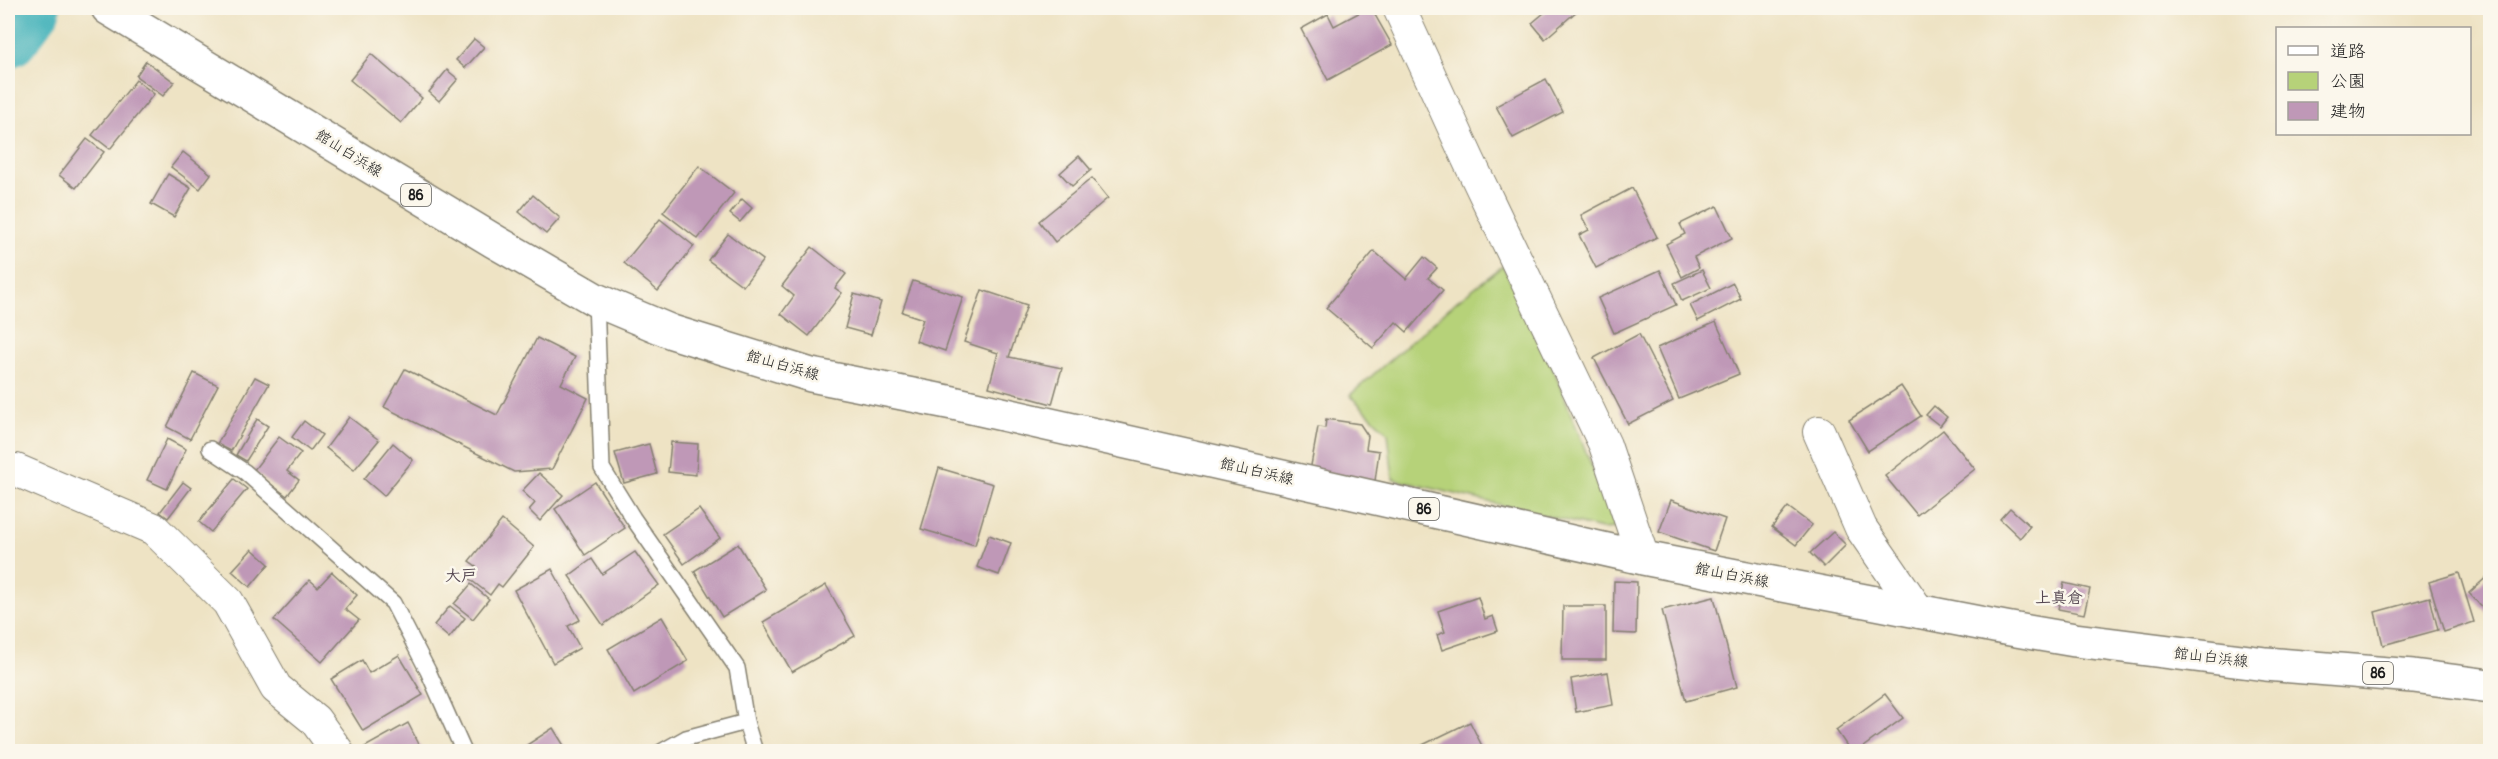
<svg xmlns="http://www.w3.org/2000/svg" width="2498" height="759" font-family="Pangolin,'Klee One',sans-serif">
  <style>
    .green { fill: #b6d279; stroke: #69774a; stroke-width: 1.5 }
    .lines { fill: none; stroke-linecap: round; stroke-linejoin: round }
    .river { stroke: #41b1b9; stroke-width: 63 }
    .building { fill: #bf98b7 }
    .lane-casing { stroke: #858070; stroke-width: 18 }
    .street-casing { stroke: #858070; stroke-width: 34 }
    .primary-casing { stroke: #858070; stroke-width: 36 }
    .lane { stroke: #fff; stroke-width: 15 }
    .street { stroke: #fff; stroke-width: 32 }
    .primary { stroke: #fff; stroke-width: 33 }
    .labels { text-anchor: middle; stroke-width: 5; stroke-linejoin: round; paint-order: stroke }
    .shield { fill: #fbf7ec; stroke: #5f5e5a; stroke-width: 1.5 }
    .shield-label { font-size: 14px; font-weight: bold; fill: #1c1c1c }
    .street-label { font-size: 15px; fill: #1c1c1c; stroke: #fbf7ec }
    .neighbourhood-label { font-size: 16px; font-weight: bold; fill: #554752; stroke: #fbf7ec }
  </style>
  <rect width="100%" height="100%" fill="#fbf7ec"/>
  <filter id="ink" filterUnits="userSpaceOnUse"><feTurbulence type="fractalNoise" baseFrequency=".0167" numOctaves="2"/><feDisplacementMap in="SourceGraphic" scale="12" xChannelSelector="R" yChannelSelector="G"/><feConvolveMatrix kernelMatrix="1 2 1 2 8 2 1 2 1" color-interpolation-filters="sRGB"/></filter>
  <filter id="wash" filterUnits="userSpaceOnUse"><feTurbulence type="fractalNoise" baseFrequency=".008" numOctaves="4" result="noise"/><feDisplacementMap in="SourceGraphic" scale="24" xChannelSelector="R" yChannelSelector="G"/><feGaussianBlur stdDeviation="1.35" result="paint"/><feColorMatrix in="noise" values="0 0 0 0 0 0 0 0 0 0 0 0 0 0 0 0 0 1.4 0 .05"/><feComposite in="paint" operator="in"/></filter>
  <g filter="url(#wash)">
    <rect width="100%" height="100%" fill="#eee3c4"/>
    <!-- green -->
    <polygon class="green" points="1503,266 1547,353 1616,528 1601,529 1393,479 1388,433 1350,395 1457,301"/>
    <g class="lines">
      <!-- river -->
      <polyline class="river" points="8,36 29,8"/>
    </g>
    <g id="blocks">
      <!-- building -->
      <g class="building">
        <polygon points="1368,8 1371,8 1392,45 1328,80 1301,29 1328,14 1334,26"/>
        <polygon points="1550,8 1576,8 1578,10 1545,39 1532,23"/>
        <polygon points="474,39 484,47 465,68 456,60"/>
        <polygon points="371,54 422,98 401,123 350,80"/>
        <polygon points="146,61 174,82 163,96 136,76"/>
        <polygon points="447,70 458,79 439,101 429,92"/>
        <polygon points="1546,79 1563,112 1513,138 1496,106"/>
        <polygon points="136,80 154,94 110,149 92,135"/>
        <polygon points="87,139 104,152 76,188 59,175"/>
        <polygon points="183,152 211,174 200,189 171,167"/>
        <polygon points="1079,156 1091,170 1072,186 1060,173"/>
        <polygon points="699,166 734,193 698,239 663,212"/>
        <polygon points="168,174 191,188 174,217 151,204"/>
        <polygon points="1092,178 1108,198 1055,242 1039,221"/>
        <polygon points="1632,188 1657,237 1596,268 1579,235 1589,230 1581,215"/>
        <polygon points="533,195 560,218 546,234 519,212"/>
        <polygon points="742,199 752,208 740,222 730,214"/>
        <polygon points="1717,206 1732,238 1694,257 1699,268 1682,277 1666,244 1685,234 1680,224"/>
        <polygon points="660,219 694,246 658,291 624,263"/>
        <polygon points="728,234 763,260 743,286 708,260"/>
        <polygon points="812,247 846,274 835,288 842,293 809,336 781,314 794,296 782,286"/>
        <polygon points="1374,251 1406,279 1424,257 1437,268 1428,278 1443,290 1407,332 1396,322 1373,348 1326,308"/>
        <polygon points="1660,270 1676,305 1614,333 1598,298"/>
        <polygon points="1702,270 1711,288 1682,301 1674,283"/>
        <polygon points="913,281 963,297 945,351 916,341 923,319 902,312"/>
        <polygon points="1733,283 1741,299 1698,321 1690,305"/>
        <polygon points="982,290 1027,305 1009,357 1062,368 1052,404 989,387 998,353 964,342"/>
        <polygon points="854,294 881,302 871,335 845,328"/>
        <polygon points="1716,322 1739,374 1679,399 1657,348"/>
        <polygon points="1639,334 1673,401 1628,424 1594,358"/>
        <polygon points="537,338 575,357 561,384 588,398 552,469 514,472 384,407 405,369 497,415"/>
        <polygon points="194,373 218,385 190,439 167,427"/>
        <polygon points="255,377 269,384 231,451 217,444"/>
        <polygon points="1901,386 1921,416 1868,451 1849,420"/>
        <polygon points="1934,406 1947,417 1940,426 1926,415"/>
        <polygon points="349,417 379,440 354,470 326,448"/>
        <polygon points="257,419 268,426 246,461 236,455"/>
        <polygon points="1326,419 1360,424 1368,436 1366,449 1379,451 1375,481 1310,471 1318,427 1325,428"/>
        <polygon points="304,421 322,435 310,451 292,437"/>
        <polygon points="1943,430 1975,469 1917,515 1885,476"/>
        <polygon points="279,437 301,453 287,471 299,480 287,496 253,471"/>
        <polygon points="167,439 186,449 167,489 147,480"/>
        <polygon points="671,442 698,444 696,475 668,472"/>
        <polygon points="393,443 413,460 384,496 364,479"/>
        <polygon points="649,444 657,474 624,483 615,453"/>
        <polygon points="939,468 993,484 975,545 921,529"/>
        <polygon points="539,473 563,495 540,521 529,510 535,503 522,491"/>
        <polygon points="234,479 247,489 211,532 199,522"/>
        <polygon points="183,482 191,488 168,518 160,512"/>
        <polygon points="595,482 625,528 585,555 555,509"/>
        <polygon points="1671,500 1725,519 1714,551 1659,532"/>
        <polygon points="1788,507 1812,525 1796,545 1772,527"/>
        <polygon points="2010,508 2030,526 2020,538 2000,519"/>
        <polygon points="699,509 720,538 684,564 663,534"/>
        <polygon points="502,520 534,547 502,587 498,584 490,595 467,577 476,566 469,561"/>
        <polygon points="1833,532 1846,545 1824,567 1810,553"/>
        <polygon points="989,535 1011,543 999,575 977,567"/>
        <polygon points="738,544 766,590 722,617 694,571"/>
        <polygon points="252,549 269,564 250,587 232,571"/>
        <polygon points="635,552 659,585 603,625 569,576 592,559 602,574"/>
        <polygon points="552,569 580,620 568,626 580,648 553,663 514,590"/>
        <polygon points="332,572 357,595 345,609 359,620 322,662 274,620 310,580 318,587"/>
        <polygon points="2459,573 2474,622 2444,632 2429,582"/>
        <polygon points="2490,574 2490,608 2486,612 2469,593"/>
        <polygon points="1614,581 1637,582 1636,634 1613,633"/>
        <polygon points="2064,583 2090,589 2084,614 2058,609"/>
        <polygon points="471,584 489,599 473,619 454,604"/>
        <polygon points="826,585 855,636 792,672 763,622"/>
        <polygon points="1478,597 1485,619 1493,616 1498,631 1442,650 1437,635 1445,632 1438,611"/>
        <polygon points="1714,597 1737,687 1686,701 1662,610"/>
        <polygon points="2430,597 2438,630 2383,645 2375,612"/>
        <polygon points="450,606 465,618 449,638 434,625"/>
        <polygon points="1563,606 1606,606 1606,660 1562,660"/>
        <polygon points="662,617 688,661 634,694 608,649"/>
        <polygon points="399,655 423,695 363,731 331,679 362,660 369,673"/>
        <polygon points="1608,672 1613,705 1576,712 1571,679"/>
        <polygon points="1885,694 1903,718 1856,752 1851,752 1836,730"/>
        <polygon points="1470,722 1485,752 1408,752"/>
        <polygon points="408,723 423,752 365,752 363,748"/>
        <polygon points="553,728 568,752 516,752"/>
      </g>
    </g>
  </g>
  <g filter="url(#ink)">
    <use href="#blocks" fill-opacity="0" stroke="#858070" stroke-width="1.5"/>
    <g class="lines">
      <!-- lane casing -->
      <g class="lane-casing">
        <g id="lane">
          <polyline points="596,300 602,468 633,518 737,668 746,722 755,752"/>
          <polyline points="210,449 245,472 393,603 428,671 464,752"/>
          <polyline points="661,752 686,738 746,722"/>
        </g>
      </g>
      <!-- street casing -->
      <g class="street-casing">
        <g id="street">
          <polyline points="1399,8 1468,159 1605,445 1643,558"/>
          <polyline points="1819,432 1861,528 1919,612"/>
          <polyline points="16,470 154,529 228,602 276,688 315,720 338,752"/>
        </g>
      </g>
      <!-- primary casing -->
      <g class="primary-casing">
        <polyline id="primary" points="108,8 494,241 596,300 672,332 811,375 953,403 1643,558 2005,628 2075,640 2266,664 2413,676 2490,686"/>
      </g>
      <!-- lane -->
      <use href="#lane" class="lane"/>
      <!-- street -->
      <use href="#street" class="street"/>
      <!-- primary -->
      <use href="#primary" class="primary"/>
    </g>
  </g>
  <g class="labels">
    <!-- shield labels -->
    <g class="shield">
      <rect x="401" y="184" width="30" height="22" rx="4.5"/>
      <rect x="1409" y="498" width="30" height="22" rx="4.5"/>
      <rect x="2363" y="662" width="30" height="22" rx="4.5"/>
    </g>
    <g class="shield-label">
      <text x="416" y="200">86</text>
      <text x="1424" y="514">86</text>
      <text x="2378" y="678">86</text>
    </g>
    <!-- street labels -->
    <g class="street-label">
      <text transform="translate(349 153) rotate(32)" y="5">館山白浜線</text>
      <text transform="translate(783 365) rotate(16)" y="5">館山白浜線</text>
      <text transform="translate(1257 471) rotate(13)" y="5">館山白浜線</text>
      <text transform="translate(1732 575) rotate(11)" y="5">館山白浜線</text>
      <text transform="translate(2211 657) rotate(7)" y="5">館山白浜線</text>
    </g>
    <!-- neighbourhood labels -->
    <g class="neighbourhood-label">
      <text x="461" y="581">大戸</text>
      <text x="2059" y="603">上真倉</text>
    </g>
  </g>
  <!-- margin -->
  <rect width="2498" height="759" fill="none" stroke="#fbf7ec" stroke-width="30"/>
  <!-- legend -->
  <rect x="2276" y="27" width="195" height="108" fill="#fbf7ec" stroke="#a29f99" stroke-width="1.5"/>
  <rect x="2288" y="46" width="30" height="9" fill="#ffffff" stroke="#a29f99" stroke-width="1.5"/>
  <text x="2330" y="57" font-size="18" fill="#1c1c1c">道路</text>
  <rect x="2288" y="72" width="30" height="18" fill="#b6d279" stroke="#a29f99" stroke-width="1.5"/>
  <text x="2330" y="87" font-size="18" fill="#1c1c1c">公園</text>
  <rect x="2288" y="102" width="30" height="18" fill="#bf98b7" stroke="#a29f99" stroke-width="1.5"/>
  <text x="2330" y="117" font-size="18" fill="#1c1c1c">建物</text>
</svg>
